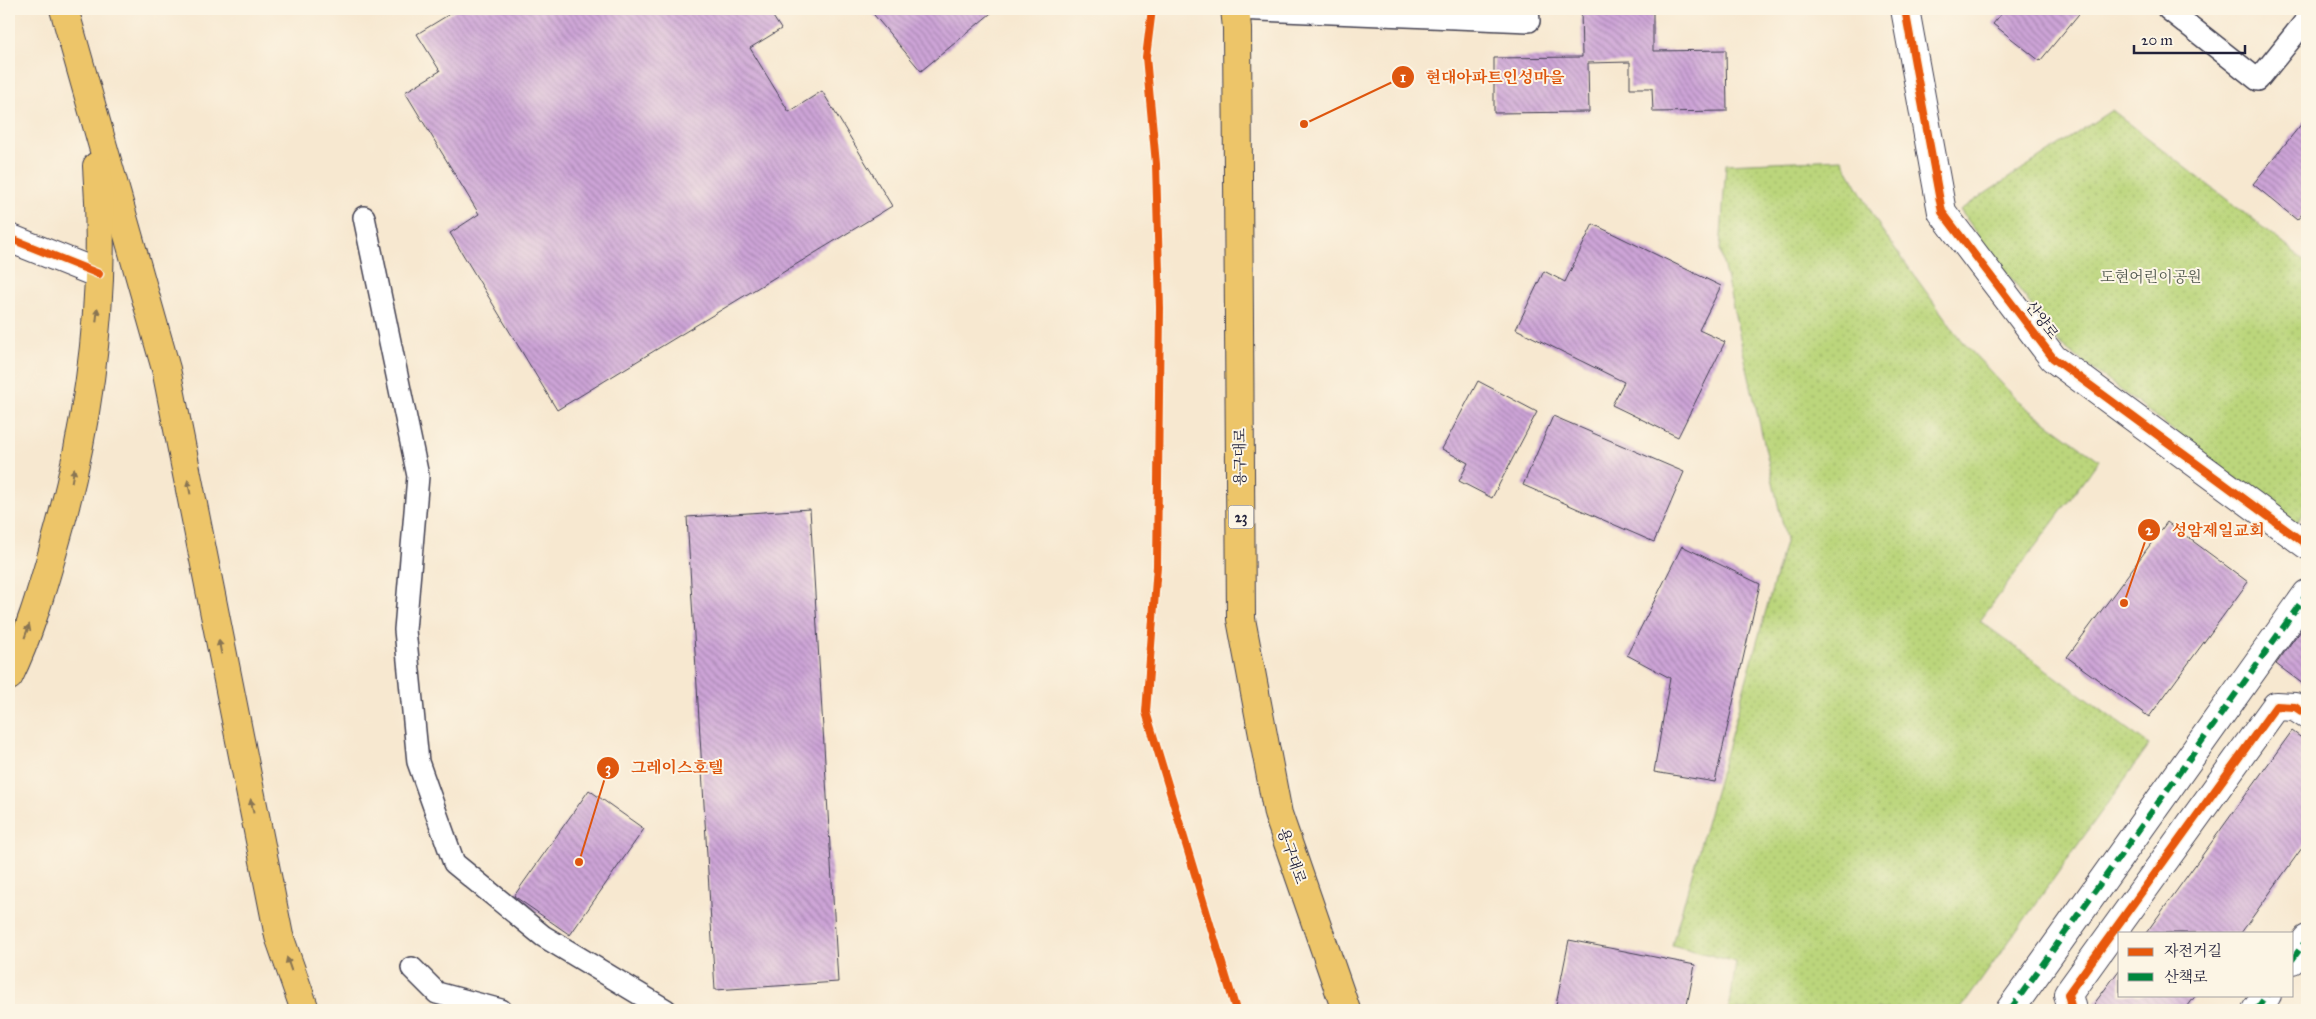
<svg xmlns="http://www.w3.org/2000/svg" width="2316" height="1019" font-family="'IM FELL Great Primer','Noto Serif KR',serif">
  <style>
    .park { fill: url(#park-dots); stroke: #6e7c5b }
    .building { fill: url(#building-back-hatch) }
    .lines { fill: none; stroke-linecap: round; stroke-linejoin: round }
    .service-casing { stroke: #424051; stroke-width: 24 }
    .pedestrian-casing { stroke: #424051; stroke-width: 30 }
    .minor-casing { stroke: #424051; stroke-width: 30 }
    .primary-casing { stroke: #424051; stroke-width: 30 }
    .motorway-casing { stroke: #424051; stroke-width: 30 }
    .service { stroke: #fff; stroke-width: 21 }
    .pedestrian { stroke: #fff; stroke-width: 28 }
    .minor { stroke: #fff; stroke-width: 28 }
    .primary { stroke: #edc569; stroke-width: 28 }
    .motorway { stroke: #edc569; stroke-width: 28 }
    .quiet { stroke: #00873e; stroke-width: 6; stroke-dasharray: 12 6; stroke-linecap: butt }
    .cycleway-casing { stroke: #fcf5e5; stroke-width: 11 }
    .cycleway { stroke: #e8590c; stroke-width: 8 }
    .oneway { fill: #887452 }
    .labels { text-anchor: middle; stroke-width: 4; stroke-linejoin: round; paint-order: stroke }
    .shield { fill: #fcf5e5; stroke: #63616e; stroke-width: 1 }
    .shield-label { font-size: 14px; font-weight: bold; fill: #22223b }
    .park-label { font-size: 15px; fill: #50584e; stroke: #fcf5e5 }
    .street-label { font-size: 15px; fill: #22223b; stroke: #fcf5e5 }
    .leader { fill: none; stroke: #de560e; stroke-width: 2 }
    .callout-dot { fill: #de560e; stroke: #fcf5e5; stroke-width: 2 }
    .mark-label { font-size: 15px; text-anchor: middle; font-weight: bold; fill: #fff }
    .callout-label { font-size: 16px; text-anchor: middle; font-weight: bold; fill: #de560e; stroke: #fcf5e5; stroke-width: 4; stroke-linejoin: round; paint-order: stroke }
  </style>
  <defs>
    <pattern id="park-dots" width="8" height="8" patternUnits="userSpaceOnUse" patternTransform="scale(1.25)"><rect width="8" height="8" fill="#bbd67b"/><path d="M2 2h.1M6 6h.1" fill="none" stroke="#a0b76b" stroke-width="1.8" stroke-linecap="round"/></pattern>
    <pattern id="building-back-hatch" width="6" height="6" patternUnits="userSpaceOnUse" patternTransform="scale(1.25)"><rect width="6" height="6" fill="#cda4d7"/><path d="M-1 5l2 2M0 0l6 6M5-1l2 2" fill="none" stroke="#a685b0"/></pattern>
  </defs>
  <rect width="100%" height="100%" fill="#fcf5e5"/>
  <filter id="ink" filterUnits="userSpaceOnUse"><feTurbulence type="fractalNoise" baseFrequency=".02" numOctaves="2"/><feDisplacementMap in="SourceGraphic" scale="10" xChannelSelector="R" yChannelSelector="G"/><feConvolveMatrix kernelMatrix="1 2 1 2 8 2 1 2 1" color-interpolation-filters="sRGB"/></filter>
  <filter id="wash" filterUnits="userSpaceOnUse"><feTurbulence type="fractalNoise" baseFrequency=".0096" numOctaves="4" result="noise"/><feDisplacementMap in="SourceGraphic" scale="20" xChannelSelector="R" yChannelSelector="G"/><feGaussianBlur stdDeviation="1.12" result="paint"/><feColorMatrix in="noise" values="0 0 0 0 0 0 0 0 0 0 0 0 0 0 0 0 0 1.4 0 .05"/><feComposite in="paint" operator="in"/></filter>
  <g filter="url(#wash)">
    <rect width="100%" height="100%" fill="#f7e8d0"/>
    <!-- park -->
    <g class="park">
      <polygon points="2112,110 2307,262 2307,509 2296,524 2060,344 1960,210"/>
      <polygon points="1842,159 1881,229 1960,339 2020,403 2099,460 1980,621 2149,745 1960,1010 1729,1010 1736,962 1672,945 1786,539 1720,250 1726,164"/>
    </g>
    <g id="blocks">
      <!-- building -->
      <g class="building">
        <polygon points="458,9 768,9 781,29 750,48 789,112 822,91 892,206 557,410 450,233 479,214 405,92 440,71 417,34"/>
        <polygon points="869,9 996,9 921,71"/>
        <polygon points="1581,9 1653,9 1653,51 1726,50 1727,111 1653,112 1652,88 1630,88 1630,62 1588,63 1589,112 1494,113 1494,58 1582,57"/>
        <polygon points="2005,9 2083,9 2040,61 1993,24"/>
        <polygon points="2307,117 2307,208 2297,220 2253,184"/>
        <polygon points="1593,224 1721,286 1699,330 1725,342 1678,437 1612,405 1624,382 1516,329 1544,271 1565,282"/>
        <polygon points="1478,381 1537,412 1492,498 1459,481 1468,463 1442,449"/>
        <polygon points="1553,416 1684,472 1654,542 1523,485"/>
        <polygon points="810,509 838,982 715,990 687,517"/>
        <polygon points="2167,522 2248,582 2149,717 2067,657"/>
        <polygon points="1682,546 1760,584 1715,782 1654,772 1670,678 1627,655"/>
        <polygon points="2307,621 2307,687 2276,664"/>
        <polygon points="2292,731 2307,742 2307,841 2241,933 2146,933"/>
        <polygon points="589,790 644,829 570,935 514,896"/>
        <polygon points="1569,940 1695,965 1686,1010 1555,1010"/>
        <polygon points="2120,969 2120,995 2196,995 2185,1010 2102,1010 2094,1004"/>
      </g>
    </g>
  </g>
  <g filter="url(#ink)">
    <use href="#blocks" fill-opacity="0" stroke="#424051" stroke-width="1"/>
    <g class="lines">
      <!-- service casing -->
      <g class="service-casing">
        <g id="service">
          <polyline points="1235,9 1529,21 1528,9"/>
          <polyline points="2168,9 2258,80 2307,19"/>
          <polyline points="364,217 418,476 405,630 418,762 454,863 543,936 666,1010"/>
          <polyline points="412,968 437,993 501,1010"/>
        </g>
      </g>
      <!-- pedestrian casing -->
      <g class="pedestrian-casing">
        <polyline id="pedestrian" points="2010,1010 2307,594"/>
      </g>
      <!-- minor casing -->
      <g class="minor-casing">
        <g id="minor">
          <polyline points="1905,9 1942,212 2053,358 2307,545"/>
          <polyline points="9,238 99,274"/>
          <polyline points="2292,960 2307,939"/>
          <polyline points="2072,1010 2068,994 2276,706 2295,707 2307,715"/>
          <polyline points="2256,1010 2267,995"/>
        </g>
      </g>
      <!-- primary casing -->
      <g class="primary-casing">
        <polyline id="primary" points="1235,9 1237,28 1241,619 1278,814 1346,1010"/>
      </g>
      <!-- motorway casing -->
      <g class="motorway-casing">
        <g id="motorway">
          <polyline points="64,9 166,369 279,936 305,1010"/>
          <path d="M 9,676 C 28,637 41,593 53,551 C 89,427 107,296 97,166"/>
        </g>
      </g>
      <!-- service -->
      <use href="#service" class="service"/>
      <!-- pedestrian -->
      <use href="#pedestrian" class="pedestrian"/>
      <!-- minor -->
      <use href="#minor" class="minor"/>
      <!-- primary -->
      <use href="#primary" class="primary"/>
      <!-- motorway -->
      <use href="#motorway" class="motorway"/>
      <!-- quiet -->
      <g class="quiet">
        <polyline points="2292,960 2307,939"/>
        <polyline points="2010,1010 2307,594"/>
        <polyline points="2256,1010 2267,995"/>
      </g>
      <!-- cycleway casing -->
      <g class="cycleway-casing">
        <g id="cycleway">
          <polyline points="1152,9 1146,57 1156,164 1160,308 1157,566 1146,712 1236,1010"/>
          <polyline points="1905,9 1942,212 2053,358 2307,545"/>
          <polyline points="9,238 99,274"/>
          <polyline points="2072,1010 2068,994 2276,706 2295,707 2307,715"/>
        </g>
      </g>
      <!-- cycleway -->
      <use href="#cycleway" class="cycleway"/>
    </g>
    <!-- one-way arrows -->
    <defs><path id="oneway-solid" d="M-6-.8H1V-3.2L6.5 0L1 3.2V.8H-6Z" transform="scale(1.25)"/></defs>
    <g class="oneway">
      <use href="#oneway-solid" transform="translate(97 315) rotate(-84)"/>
      <use href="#oneway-solid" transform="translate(73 475) rotate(-79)"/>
      <use href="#oneway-solid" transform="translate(189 487) rotate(-101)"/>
      <use href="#oneway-solid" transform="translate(27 631) rotate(-70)"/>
      <use href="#oneway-solid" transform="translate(220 647) rotate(-101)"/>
      <use href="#oneway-solid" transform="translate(252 806) rotate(-102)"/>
      <use href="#oneway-solid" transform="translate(289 964) rotate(-109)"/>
    </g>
  </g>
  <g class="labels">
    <!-- shield labels -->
    <rect class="shield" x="1228.5" y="505.5" width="25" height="23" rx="4"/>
    <g class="shield-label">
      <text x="1241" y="522">23</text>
    </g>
    <!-- park labels -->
    <g class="park-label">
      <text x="2151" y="282">도현어린이공원</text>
    </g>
    <!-- street labels -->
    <g class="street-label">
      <text transform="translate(2042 320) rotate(53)" y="5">산양로</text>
      <text transform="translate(1240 457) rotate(-90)" y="5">용구대로</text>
      <text transform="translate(1292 856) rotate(71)" y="5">용구대로</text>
    </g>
  </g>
  <!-- callouts -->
  <path class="leader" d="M1304 124L1403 77M2124 603L2149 530M579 862L608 768"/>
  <g class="callout-dot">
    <circle cx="1304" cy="124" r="5"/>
    <circle cx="2124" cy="603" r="5"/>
    <circle cx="579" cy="862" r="5"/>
    <circle cx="1403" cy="77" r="12"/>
    <circle cx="2149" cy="530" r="12"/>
    <circle cx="608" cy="768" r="12"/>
  </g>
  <g class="mark-label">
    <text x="1403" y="82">1</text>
    <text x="2149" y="535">2</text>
    <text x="608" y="773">3</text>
  </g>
  <g class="callout-label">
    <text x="1495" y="83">현대아파트인성마을</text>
    <text x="2218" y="536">성암제일교회</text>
    <text x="677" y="773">그레이스호텔</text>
  </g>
  <!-- margin -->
  <rect width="2316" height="1019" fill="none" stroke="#fcf5e5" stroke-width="30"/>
  <!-- legend -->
  <rect x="2118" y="932" width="175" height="65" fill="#fcf5e5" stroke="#a5a1a1"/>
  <rect x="2128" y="948" width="25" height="8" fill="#e8590c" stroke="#a5a1a1"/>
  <text x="2164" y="956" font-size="15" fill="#22223b">자전거길</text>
  <rect x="2128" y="973" width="25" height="8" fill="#00873e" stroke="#a5a1a1"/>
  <text x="2164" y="982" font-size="15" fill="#22223b">산책로</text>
  <!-- scale -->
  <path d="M2134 45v8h111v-8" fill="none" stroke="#22223b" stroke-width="2.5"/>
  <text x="2141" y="45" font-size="15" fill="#22223b" stroke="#fcf5e5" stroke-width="4" paint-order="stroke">20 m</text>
</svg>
